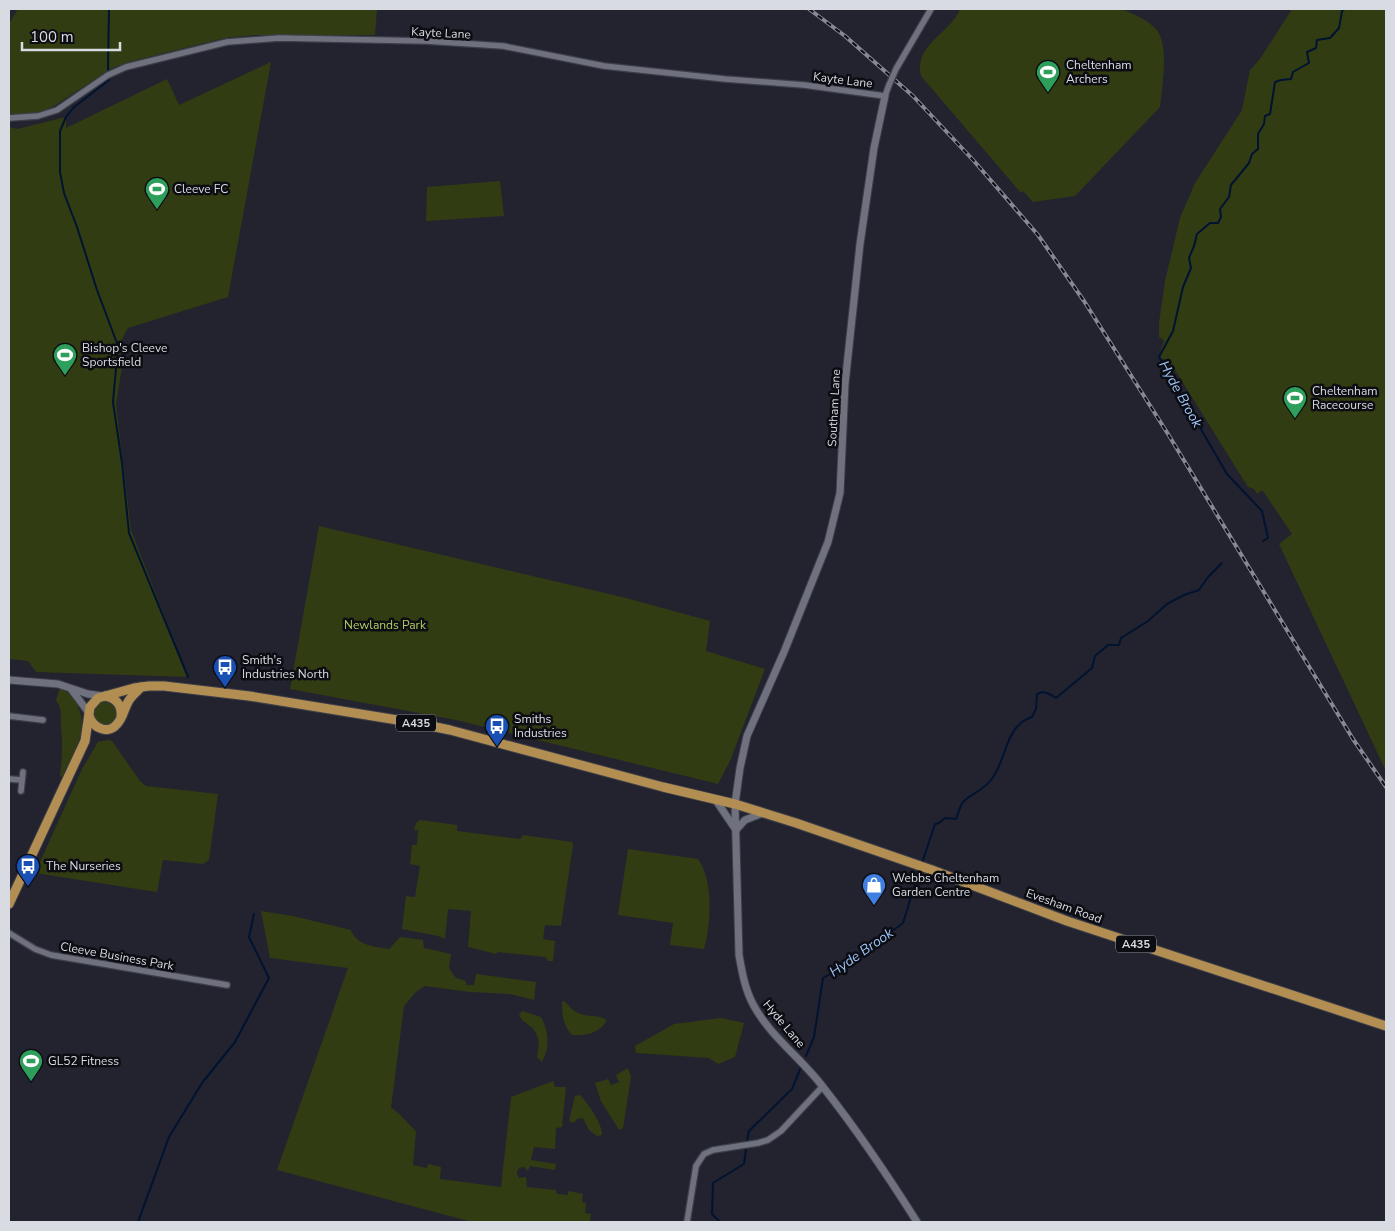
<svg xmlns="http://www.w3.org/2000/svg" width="1395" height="1231" font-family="'Nunito Sans',sans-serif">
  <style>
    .green { fill: #323c12 }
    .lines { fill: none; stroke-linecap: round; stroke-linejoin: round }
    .stream { stroke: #001331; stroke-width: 2 }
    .minor-casing { stroke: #3c3e48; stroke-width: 8 }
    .tertiary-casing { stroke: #3c3e48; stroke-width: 9 }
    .primary-casing { stroke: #3c3e48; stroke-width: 11 }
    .minor { stroke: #6f717f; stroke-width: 5.5 }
    .tertiary { stroke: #6f717f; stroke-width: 7 }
    .primary { stroke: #b38e53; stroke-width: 9 }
    .rail-casing { stroke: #878892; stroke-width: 4 }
    .rail { stroke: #0c0d12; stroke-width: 2; stroke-dasharray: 5.5; stroke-linecap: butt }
    .minor-bridge-casing { stroke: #3c3e48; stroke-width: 8; stroke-linecap: butt }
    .minor-bridge { stroke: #6f717f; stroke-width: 5.5 }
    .labels { text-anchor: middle; stroke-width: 5; stroke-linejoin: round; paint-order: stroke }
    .shield { fill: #0c0d12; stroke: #9c9da4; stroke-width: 1 }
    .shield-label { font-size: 11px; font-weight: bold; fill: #d9dbe3 }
    .street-label { font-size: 12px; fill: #d9dbe3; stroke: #0c0d12 }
    .poi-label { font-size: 12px; fill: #d9dbe3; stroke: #0c0d12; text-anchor: start }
    .park-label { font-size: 12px; fill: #b3cf5f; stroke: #0c0d12 }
    .water-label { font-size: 14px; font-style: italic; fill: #9ec5f9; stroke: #0c0d12 }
  </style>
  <rect width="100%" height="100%" fill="#22232f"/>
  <!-- green -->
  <g class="green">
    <path d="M 18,9 L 377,9 L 375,35 L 254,35 L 225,38 L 132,61 L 112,68 L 54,106 C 38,114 27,116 9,115 L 9,24 Z"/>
    <path d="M 960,9 L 1121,9 C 1132,13 1146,19 1155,28 C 1170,42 1162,87 1160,107 L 1075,196 L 1033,202 L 1023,191 L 1021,193 L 921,76 C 913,45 951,33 960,9 Z"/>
    <polygon points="1292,9 1386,9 1386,771 1279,544 1292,534 1263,491 1261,491 1257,494 1254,489 1248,487 1170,362 1159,357 1164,340 1159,337 1159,323 1165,281 1180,218 1195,183 1242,110 1250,70 1260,59"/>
    <polygon points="271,62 228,297 128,328 122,339 125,348 116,404 131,530 188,677 36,672 28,661 9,659 9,127 17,129 66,117 66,128 167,79 179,105"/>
    <polygon points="500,181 504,216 426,221 427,187"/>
    <polygon points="319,526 626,598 710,621 706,651 765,669 730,761 718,784 456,720 290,689"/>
    <path d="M 60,688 C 67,691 73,696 77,704 C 90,731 74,751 62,777 L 60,776 C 62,758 63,745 61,727 C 60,716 63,710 56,700 Z"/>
    <circle cx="105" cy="713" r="12"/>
    <polygon points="107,740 112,741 140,781 146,786 218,794 209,860 203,864 163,860 157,892 35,873 82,769 98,742"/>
    <polygon points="420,820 457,825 457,831 520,839 523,835 572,842 573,845 561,926 545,925 543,939 555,941 553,961 548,961 545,957 498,952 496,954 468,947 471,911 448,909 445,939 438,936 402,929 406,896 415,897 420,866 410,864 412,845 417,845 418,830 414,830 416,823"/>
    <path d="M 628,849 L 698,859 C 714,881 711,925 704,949 L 670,945 L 673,923 L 618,915 Z"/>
    <path d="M 261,911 L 293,916 L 351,930 C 356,945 375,947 389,949 L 400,937 L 423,940 L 424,948 L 451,954 L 449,968 L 456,978 L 466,981 L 466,985 L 474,985 L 476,974 L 536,982 L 534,1000 L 510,994 L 470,992 L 425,986 L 416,992 L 404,1006 L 391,1108 C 397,1110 409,1125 416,1131 L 413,1165 L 427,1168 L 428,1164 L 441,1167 L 440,1179 L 501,1187 L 511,1097 L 553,1081 L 555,1087 L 566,1087 L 562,1127 L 556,1128 L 555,1149 L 534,1147 L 531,1160 L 556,1164 L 555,1170 L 530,1166 L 528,1171 L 524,1167 C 520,1167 517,1169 517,1174 L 519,1178 L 526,1177 L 527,1187 L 556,1190 L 557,1194 L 568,1195 L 568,1191 L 583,1194 L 582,1202 L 586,1203 L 585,1213 L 591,1214 L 590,1222 L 472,1222 L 277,1170 L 348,968 L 270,958 Z"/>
    <path d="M 564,1001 C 568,1004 572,1010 576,1012 C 586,1018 598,1014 607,1020 C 600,1033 586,1036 572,1035 C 563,1025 562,1016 562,1002 Z"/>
    <path d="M 522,1011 L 541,1017 C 549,1032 550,1047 542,1062 L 537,1057 C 539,1046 541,1035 530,1026 C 525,1022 522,1021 519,1015 Z"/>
    <polygon points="721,1018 744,1023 735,1057 718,1064 709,1058 636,1053 635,1046 674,1024"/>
    <polygon points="628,1068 631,1077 623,1128 619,1130 601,1101 595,1083 608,1079 611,1085 619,1082 616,1075"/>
    <path d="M 580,1095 C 588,1103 603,1125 602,1135 L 597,1136 L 589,1130 L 583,1118 L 577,1119 L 574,1123 L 569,1121 L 575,1096 Z"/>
  </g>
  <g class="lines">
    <!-- stream -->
    <g class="stream">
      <polyline points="109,9 108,67 109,80 74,107 66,117 60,131 60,172 64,193 77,227 97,290 118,346 113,402 122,463 129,533 188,677"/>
      <polyline points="1263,541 1268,538 1262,511 1227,474 1159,357 1173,331 1183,287 1191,268 1189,258 1194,246 1197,234 1210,223 1218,223 1221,217 1220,209 1229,197 1231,185 1249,163 1252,154 1258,149 1258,134 1264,124 1265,116 1270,114 1275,82 1281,80 1291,79 1293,72 1309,63 1307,52 1316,48 1317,40 1330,38 1339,28 1342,11 1345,9"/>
      <path d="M 922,863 L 935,824 L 939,823 L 945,818 L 956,819 C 958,814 960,805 964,801 C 972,794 984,789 991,780 C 1007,761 1004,726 1032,717 L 1036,709 L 1037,694 C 1044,690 1050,694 1056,698 L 1092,668 L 1095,656 L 1108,645 L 1119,645 L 1121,638 L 1148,621 L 1167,604 L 1184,595 L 1199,590 L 1208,577 L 1222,563"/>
      <polyline points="806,1056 814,1037 823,978 850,963 903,923 920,868"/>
      <polyline points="747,1141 749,1131 792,1089 801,1067"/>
      <polyline points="138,1222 169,1137 202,1083 235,1042 269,978 249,937 254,914"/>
      <polyline points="720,1222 712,1214 713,1183 744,1164 746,1149"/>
    </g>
    <!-- minor casing -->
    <g class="minor-casing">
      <g id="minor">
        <polyline points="896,69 931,9"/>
        <polyline points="9,118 38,116 57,110 108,75 126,67 227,42 279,38 426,41 503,46 604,66 725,79 804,85 885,96 889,85"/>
        <polyline points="9,716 43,720"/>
        <polyline points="9,779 22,780"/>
        <polyline points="21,791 23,772"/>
        <polyline points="9,933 35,949 51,955 227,985"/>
        <polyline points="687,1222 696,1166 704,1154 713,1150 758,1143 768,1140 781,1131 823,1086"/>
      </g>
    </g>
    <!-- tertiary casing -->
    <g class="tertiary-casing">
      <g id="tertiary">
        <path d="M 885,96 L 874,148 L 860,244 L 845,384 L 840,493 L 828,542 L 784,652 L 747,736 L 740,768 L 735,804 L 739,955 C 742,972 745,990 754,1006 C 771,1037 802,1059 823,1087 C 857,1130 888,1176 917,1222"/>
        <polyline points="9,680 58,684 88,694 103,696"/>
        <polyline points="71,689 89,713"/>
        <polyline points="715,799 736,830"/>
        <polyline points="736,830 745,820 763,813"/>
      </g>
    </g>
    <!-- primary casing -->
    <g class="primary-casing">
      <g id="primary">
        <path d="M 105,696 C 116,698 122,705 121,716"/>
        <path d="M 89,716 C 93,728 108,735 117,724 C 123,718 124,709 128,702 C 131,696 137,692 141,687"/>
        <polyline points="9,904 85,741 90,707 98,698 134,688 149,686 164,686 249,696 416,723 450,730 663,787 735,804 796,823 932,870 1067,921 1386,1026"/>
      </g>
    </g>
    <!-- minor -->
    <use href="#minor" class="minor"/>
    <!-- tertiary -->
    <use href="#tertiary" class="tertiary"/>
    <!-- primary -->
    <use href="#primary" class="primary"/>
    <!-- rail casing -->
    <g class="rail-casing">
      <polyline id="rail" points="809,9 845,36 913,96 974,161 1038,235 1084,301 1168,434 1353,739 1386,787"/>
    </g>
    <!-- rail -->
    <use href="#rail" class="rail"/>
    <!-- minor-bridge casing -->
    <g class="minor-bridge-casing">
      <polyline id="minor-bridge" points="889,85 896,69"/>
    </g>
    <!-- minor-bridge -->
    <use href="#minor-bridge" class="minor-bridge"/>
  </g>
  <!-- icons -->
  <defs>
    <g id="stadium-pin" transform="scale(1.25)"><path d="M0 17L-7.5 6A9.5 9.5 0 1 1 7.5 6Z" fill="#2e9e5b" stroke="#0c0d12"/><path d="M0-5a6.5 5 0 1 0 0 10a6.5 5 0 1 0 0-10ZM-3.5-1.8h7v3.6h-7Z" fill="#fff"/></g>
    <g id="bus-pin" transform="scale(1.25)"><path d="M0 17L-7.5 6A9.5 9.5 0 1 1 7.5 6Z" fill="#1a4fb4" stroke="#0c0d12"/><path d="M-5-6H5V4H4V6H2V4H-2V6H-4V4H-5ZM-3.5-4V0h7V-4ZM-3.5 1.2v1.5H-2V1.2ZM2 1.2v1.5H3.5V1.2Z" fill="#fff"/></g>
    <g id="shop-pin" transform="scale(1.25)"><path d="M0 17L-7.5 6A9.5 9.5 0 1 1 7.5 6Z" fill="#3f7fe0" stroke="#0c0d12"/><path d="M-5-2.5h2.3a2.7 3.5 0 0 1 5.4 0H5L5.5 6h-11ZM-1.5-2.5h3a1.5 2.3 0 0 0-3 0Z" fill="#fff"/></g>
  </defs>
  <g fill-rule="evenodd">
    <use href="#stadium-pin" x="1048" y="72"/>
    <use href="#stadium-pin" x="157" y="189"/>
    <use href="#stadium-pin" x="65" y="355"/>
    <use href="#stadium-pin" x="1295" y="398"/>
    <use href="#bus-pin" x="225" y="667"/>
    <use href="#bus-pin" x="497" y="726"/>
    <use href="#bus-pin" x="28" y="866"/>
    <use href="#shop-pin" x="874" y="885"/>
    <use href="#stadium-pin" x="31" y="1061"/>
  </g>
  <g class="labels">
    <!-- shield labels -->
    <g class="shield">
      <rect x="396" y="714.5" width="40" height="17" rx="4"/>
      <rect x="1116" y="935.5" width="40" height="17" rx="4"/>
    </g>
    <g class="shield-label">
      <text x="416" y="727">A435</text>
      <text x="1136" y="948">A435</text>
    </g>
    <!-- street labels -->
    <g class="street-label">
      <text transform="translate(441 33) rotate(3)" y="4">Kayte Lane</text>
      <text transform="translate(843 80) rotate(7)" y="4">Kayte Lane</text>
      <text transform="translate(834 408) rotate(-87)" y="4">Southam Lane</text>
      <text transform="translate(1064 906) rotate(20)" y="4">Evesham Road</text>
      <text transform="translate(117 956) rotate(10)" y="4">Cleeve Business Park</text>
      <text transform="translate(784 1024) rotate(50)" y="4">Hyde Lane</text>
    </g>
    <!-- poi labels -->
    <g class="poi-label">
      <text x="1066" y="69">Cheltenham<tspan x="1066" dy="14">Archers</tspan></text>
      <text x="174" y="193">Cleeve FC</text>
      <text x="82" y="352">Bishop's Cleeve<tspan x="82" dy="14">Sportsfield</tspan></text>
      <text x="1312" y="395">Cheltenham<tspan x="1312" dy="14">Racecourse</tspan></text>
      <text x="242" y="664">Smith's<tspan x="242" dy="14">Industries North</tspan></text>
      <text x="514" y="723">Smiths<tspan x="514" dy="14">Industries</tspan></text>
      <text x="46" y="870">The Nurseries</text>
      <text x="892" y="882">Webbs Cheltenham<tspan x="892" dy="14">Garden Centre</tspan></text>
      <text x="48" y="1065">GL52 Fitness</text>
    </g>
    <!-- park labels -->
    <g class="park-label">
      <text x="385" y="629">Newlands Park</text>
    </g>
    <!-- water labels -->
    <g class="water-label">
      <text transform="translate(1181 394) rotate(61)" y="5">Hyde Brook</text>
      <text transform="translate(861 952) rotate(-35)" y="5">Hyde Brook</text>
    </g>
  </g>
  <!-- border -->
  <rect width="1395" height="1231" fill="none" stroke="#d9dbe3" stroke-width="20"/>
  <!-- scale -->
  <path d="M22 42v8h98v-8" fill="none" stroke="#d9dbe3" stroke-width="2.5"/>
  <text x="30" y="42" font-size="15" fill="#d9dbe3" stroke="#0c0d12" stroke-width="4" paint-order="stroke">100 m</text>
</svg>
